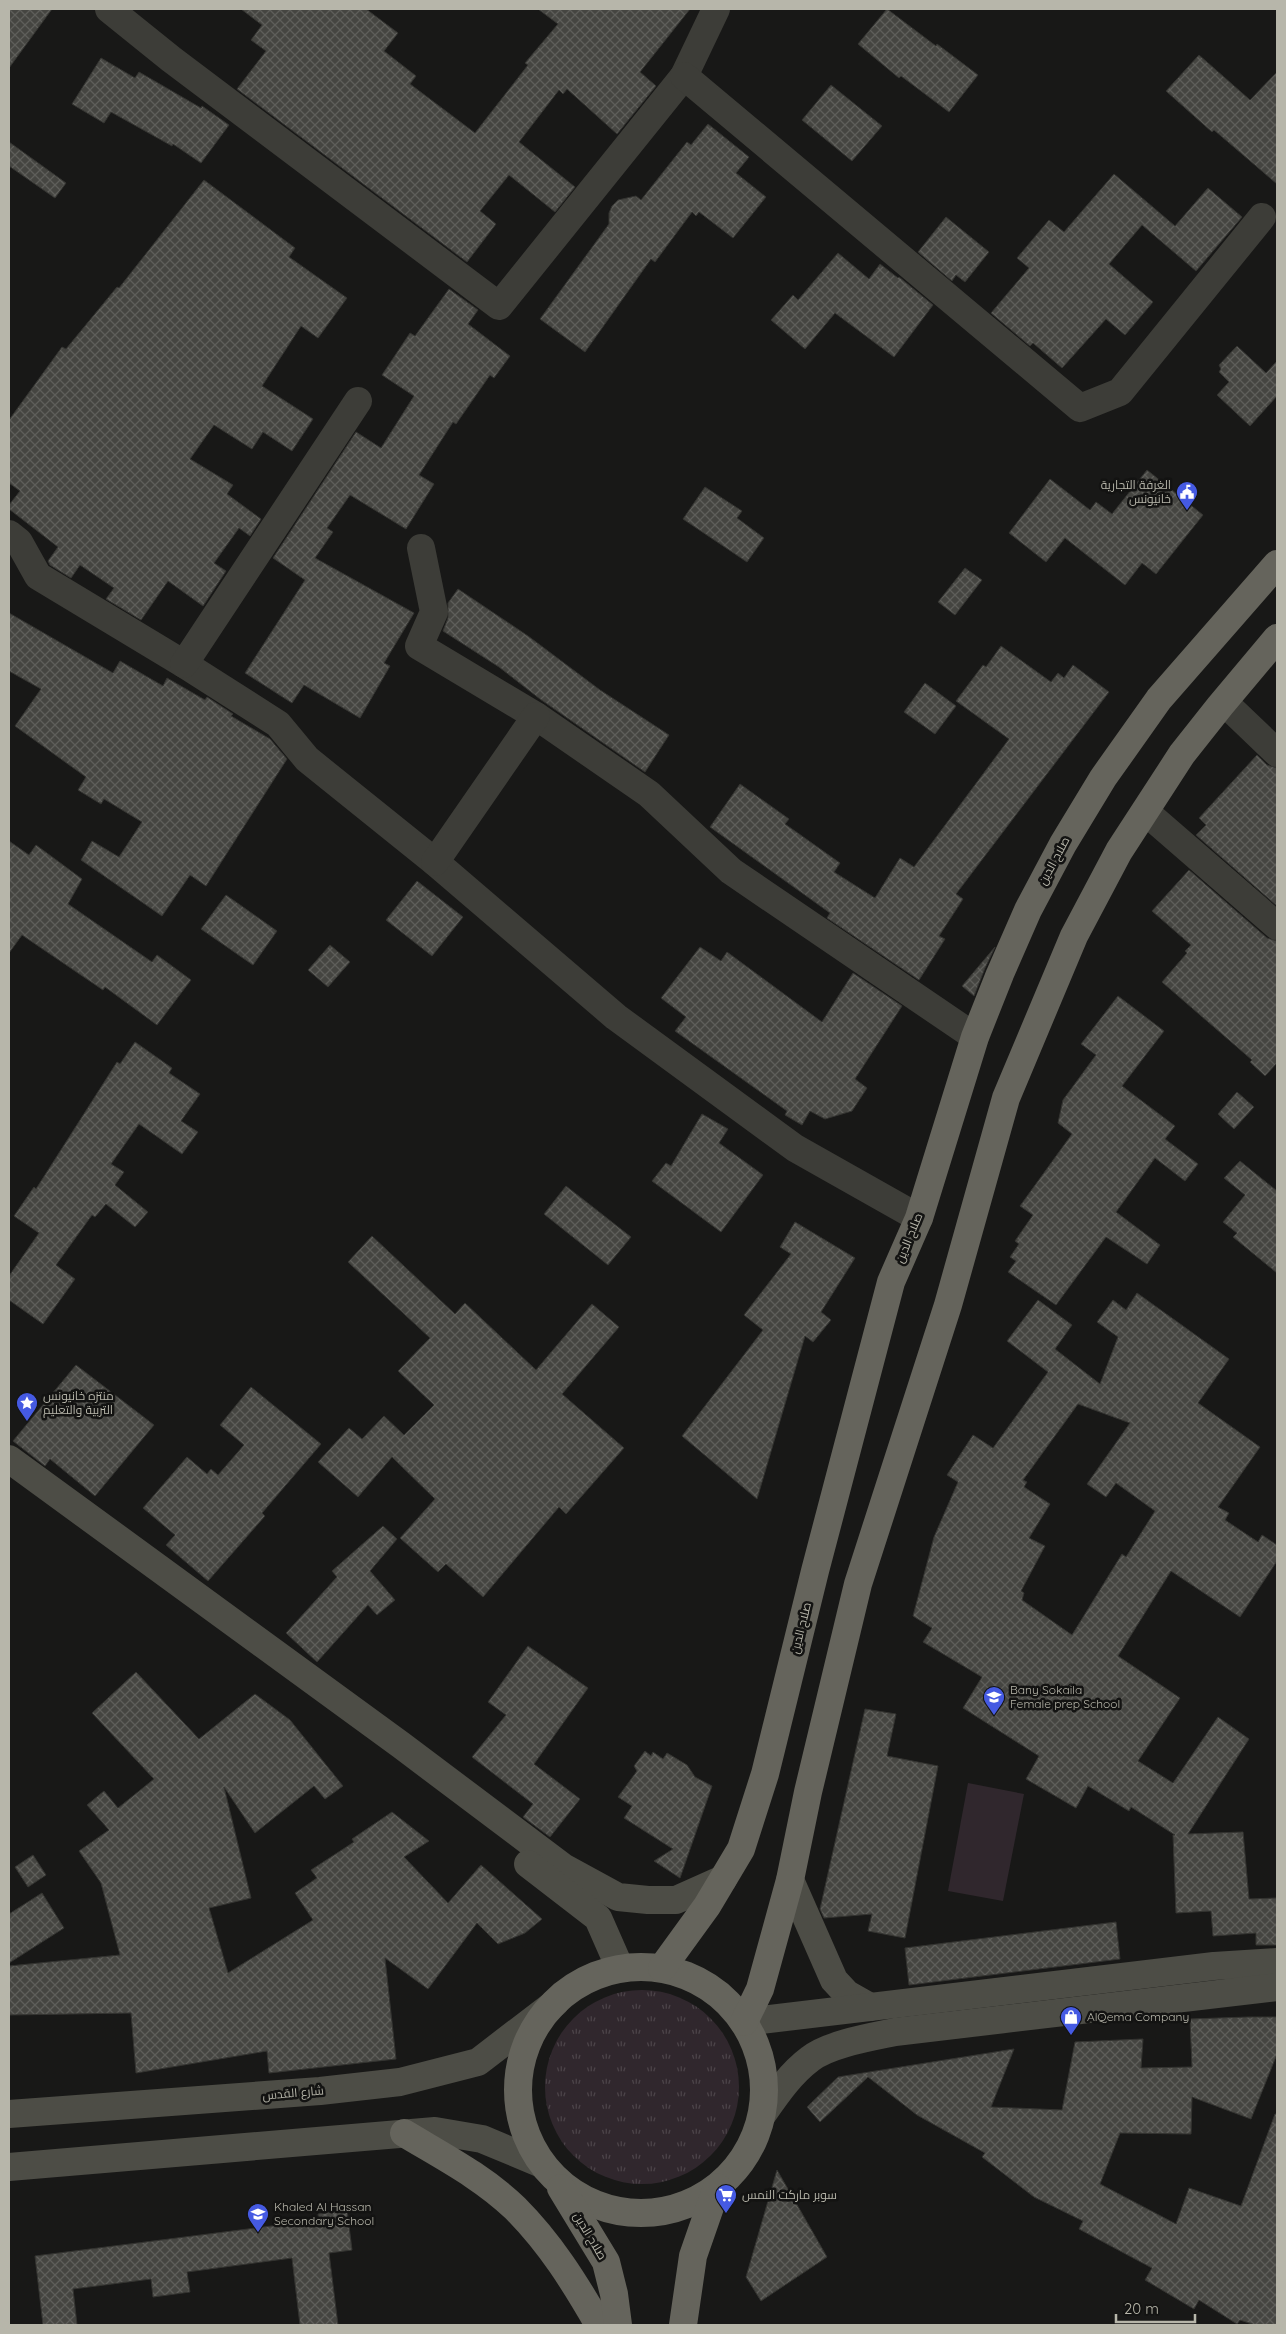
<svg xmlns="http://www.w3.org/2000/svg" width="1286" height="2334" font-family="Quicksand,Cairo,sans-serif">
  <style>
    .grass { fill: url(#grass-tufts) }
    .pitch { fill: #30272d }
    .building { fill: url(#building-cross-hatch); stroke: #343431; fill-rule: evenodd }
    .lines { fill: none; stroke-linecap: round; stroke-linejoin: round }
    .minor { stroke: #3d3d38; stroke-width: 28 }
    .secondary { stroke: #4d4d46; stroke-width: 28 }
    .trunk { stroke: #65645c; stroke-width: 28 }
    .labels { text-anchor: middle; stroke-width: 5; stroke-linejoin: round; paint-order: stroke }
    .poi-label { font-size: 12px; fill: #b7b6aa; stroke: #131312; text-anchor: start }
    .street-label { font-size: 12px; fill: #b7b6aa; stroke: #131312 }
  </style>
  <defs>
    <pattern id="grass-tufts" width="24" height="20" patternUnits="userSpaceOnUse" patternTransform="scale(1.25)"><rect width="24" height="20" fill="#30272d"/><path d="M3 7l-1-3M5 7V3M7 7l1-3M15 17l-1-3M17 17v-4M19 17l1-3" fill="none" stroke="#4c4449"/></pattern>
    <pattern id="building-cross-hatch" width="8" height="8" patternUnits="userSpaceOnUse" patternTransform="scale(1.25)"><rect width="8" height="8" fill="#454541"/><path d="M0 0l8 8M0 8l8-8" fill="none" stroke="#5e5e5a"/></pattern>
  </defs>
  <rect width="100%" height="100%" fill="#181817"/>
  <!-- grass -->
  <circle class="grass" cx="642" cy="2087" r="97"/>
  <!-- pitch -->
  <polygon class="pitch" points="968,1783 1024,1794 1003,1901 948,1891"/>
  <!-- building -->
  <g class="building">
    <polygon points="9,9 52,9 9,68"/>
    <polygon points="241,9 366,9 398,33 384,51 416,76 410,84 475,133 528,65 525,63 558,24 538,9 690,9 640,72 656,86 617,134 567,89 563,94 559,90 519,142 575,187 555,212 509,175 480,211 496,224 467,262 237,89 266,51 251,40 262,25"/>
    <polygon points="887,9 936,46 937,44 978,75 949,112 901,76 899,78 858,44"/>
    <polygon points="1199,55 1250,100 1277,72 1277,184 1214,130 1212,132 1166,91"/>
    <polygon points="101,58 135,78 139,72 201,108 202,106 229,125 201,163 173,144 172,146 111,112 104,123 72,104"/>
    <polygon points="831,85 882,126 852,161 802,120"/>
    <polygon points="708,124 749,157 736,173 766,197 733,238 699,212 696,216 692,212 655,262 651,259 585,352 540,319 609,224 609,213 612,206 618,200 636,196 641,200 687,142 691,145"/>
    <polygon points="9,142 66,183 55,198 9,166"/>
    <polygon points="1114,174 1175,226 1208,188 1242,217 1196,271 1142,225 1109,264 1153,302 1125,335 1106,319 1062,368 1033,343 1030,346 991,313 1029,268 1017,258 1049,220 1064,232"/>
    <polygon points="204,180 295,248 289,257 347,298 318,338 301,326 262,386 313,419 292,451 263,432 252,449 214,425 190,459 233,485 227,494 261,519 250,536 239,528 214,563 226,571 203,606 168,581 141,620 106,599 114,588 80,565 71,578 50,565 48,561 58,547 9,509 9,505 20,491 9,483 9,420 62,347 66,349 117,287 119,288"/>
    <polygon points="946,217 989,252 965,282 956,275 952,281 918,252"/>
    <polygon points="838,253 869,279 880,264 898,278 899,277 933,305 894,357 835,313 805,349 771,320 793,295 798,300"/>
    <polygon points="449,289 478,310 468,324 510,356 494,378 490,375 456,424 453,422 419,475 434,484 406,529 350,495 327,528 333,532 315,558 414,613 384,663 390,666 360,718 304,685 292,703 245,673 305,580 273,558 356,432 381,448 414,396 382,375 410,333 415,336"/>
    <polygon points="1237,346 1266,373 1277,361 1277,396 1250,426 1217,395 1229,382 1219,372 1221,369 1219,365"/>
    <polygon points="1147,470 1203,515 1156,574 1142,563 1125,585 1065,538 1046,562 1009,533 1050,479 1090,510 1096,502 1112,514"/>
    <polygon points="705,487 742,511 737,518 764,538 747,562 683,519"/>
    <polygon points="965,568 982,580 955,615 938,602"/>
    <polygon points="458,589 528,636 600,690 669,735 645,772 540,699 499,667 443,631 448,618 448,603"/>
    <polygon points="9,613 113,673 120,661 163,686 167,678 205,700 207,697 233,714 231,716 270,739 287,759 206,886 190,875 162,916 81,860 92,841 119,857 142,822 104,799 101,804 78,790 86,777 15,726 41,689 9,671"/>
    <polygon points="1001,646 1051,682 1058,673 1064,678 1073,665 1109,692 956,894 963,899 939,936 945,939 919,980 827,918 830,913 710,827 740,784 789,819 785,824 840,863 834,872 875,898 900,858 914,867 1009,739 956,701 983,665 986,667"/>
    <polygon points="925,683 956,706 935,734 904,712"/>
    <polygon points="1257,755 1267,765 1277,768 1277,906 1196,835 1206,825 1199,818"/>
    <polygon points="9,841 29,855 36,845 82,879 68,904 152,962 157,955 191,980 157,1025 105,987 103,990 22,935 9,953"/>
    <polygon points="1189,870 1267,938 1277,941 1277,1063 1265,1076 1250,1062 1252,1060 1162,982 1187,953 1185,951 1191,945 1152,911"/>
    <polygon points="417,881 463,917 432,956 386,920"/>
    <polygon points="226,895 277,931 253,965 201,929"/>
    <polygon points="330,945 350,962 328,987 308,970"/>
    <polygon points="700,947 721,961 727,952 822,1022 853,973 902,1006 855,1079 867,1088 852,1111 825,1119 810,1111 802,1125 785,1115 787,1111 675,1031 686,1017 661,998"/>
    <polygon points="995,947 985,968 974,996 962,986"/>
    <polygon points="1118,996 1164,1031 1122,1086 1175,1126 1165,1139 1198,1164 1185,1181 1155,1158 1116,1212 1160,1245 1147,1264 1106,1237 1056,1305 1008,1272 1016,1261 1010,1257 1019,1244 1015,1241 1033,1215 1020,1206 1072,1134 1058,1123 1063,1100 1096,1055 1081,1044"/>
    <polygon points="135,1042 172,1068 169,1073 200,1094 181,1121 198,1132 182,1154 139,1124 111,1164 124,1172 115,1185 148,1212 135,1227 106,1204 95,1217 92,1215 56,1265 75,1279 43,1324 9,1300 9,1276 39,1233 14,1216 34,1187 36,1189 117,1062 120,1064"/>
    <polygon points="1237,1092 1254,1107 1234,1129 1218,1114"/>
    <polygon points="702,1114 728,1129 719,1143 763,1175 721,1232 652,1181 666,1163 671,1166"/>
    <polygon points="1240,1161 1277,1191 1277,1273 1233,1237 1237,1233 1223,1222 1245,1195 1224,1178"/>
    <polygon points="566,1186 631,1237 608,1265 544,1214"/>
    <polygon points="795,1222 855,1258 821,1312 831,1320 813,1342 805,1336 757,1499 682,1436 763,1330 744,1315 791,1254 780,1247"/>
    <polygon points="372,1236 455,1314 465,1303 536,1370 592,1304 619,1327 562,1394 624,1448 566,1514 559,1507 483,1597 446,1564 438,1572 400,1538 435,1499 392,1457 358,1497 318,1462 349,1428 362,1439 384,1416 404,1435 434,1405 398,1371 430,1338 348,1262"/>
    <path d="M 1137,1293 L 1229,1359 L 1198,1403 L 1260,1447 L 1218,1507 L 1229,1513 L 1225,1520 L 1258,1542 L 1262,1535 L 1277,1545 L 1277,1561 L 1240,1617 L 1171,1571 L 1118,1656 L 1180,1698 L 1138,1761 L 1173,1783 L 1218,1717 L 1249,1739 L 1188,1834 L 1243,1832 L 1249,1899 L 1277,1898 L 1277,1945 L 1256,1945 L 1256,1933 L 1213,1936 L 1211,1911 L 1176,1913 L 1173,1835 L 1175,1835 L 1131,1807 L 1129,1811 L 1088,1786 L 1076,1808 L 1026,1779 L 1039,1756 L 963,1708 L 982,1677 L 923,1642 L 932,1628 L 913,1616 L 934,1537 L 958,1482 L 947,1475 L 973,1435 L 993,1448 L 1048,1372 L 1007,1341 L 1038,1300 L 1072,1325 L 1055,1349 L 1100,1384 L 1118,1337 L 1097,1322 L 1113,1300 L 1126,1310 ZM 1078,1404 L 1130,1423 L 1087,1484 L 1106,1497 L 1116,1483 L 1155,1511 L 1126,1557 L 1122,1554 L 1072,1635 L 1022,1600 L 1024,1593 L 1021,1591 L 1045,1546 L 1029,1538 L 1050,1504 L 1024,1487 L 1027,1482 L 1023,1480 Z"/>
    <polygon points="76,1365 154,1425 95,1496 50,1459 45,1466 13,1441"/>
    <polygon points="251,1387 321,1444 262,1513 265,1516 208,1581 166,1545 175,1535 143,1508 187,1457 207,1474 211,1469 218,1475 244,1445 220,1425"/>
    <polygon points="383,1526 397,1539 370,1571 395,1600 377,1615 368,1605 317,1662 286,1633 337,1577 332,1571"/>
    <polygon points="528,1646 588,1688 534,1764 580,1799 550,1837 523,1817 533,1804 472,1757 506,1715 488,1702"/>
    <polygon points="136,1672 199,1739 255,1694 290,1720 343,1786 325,1799 314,1786 255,1833 224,1787 251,1898 209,1908 228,1973 313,1920 295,1893 317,1878 311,1870 354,1842 352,1839 392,1812 429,1841 404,1857 448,1903 481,1865 542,1919 525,1933 498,1944 477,1923 428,1989 385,1958 396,2059 269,2073 267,2051 136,2073 131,2013 9,2015 9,1966 120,1955 101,1883 79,1851 109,1830 87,1805 104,1791 118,1808 154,1779 92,1713"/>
    <polygon points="865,1709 896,1714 887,1756 938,1766 905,1938 868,1931 872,1914 824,1918 820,1909"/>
    <polygon points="645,1751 651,1756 653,1752 663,1759 667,1753 687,1765 695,1777 712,1786 680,1878 654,1861 673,1849 624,1818 632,1806 618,1797 637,1771 634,1766"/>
    <polygon points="33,1855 46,1875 28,1887 15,1867"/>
    <polygon points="42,1893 64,1928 9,1963 9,1914"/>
    <polygon points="1116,1922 1120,1959 909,1985 905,1948"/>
    <polygon points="1249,2017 1277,2017 1277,2054 1251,2119 1192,2097 1191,2134 1120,2133 1100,2184 1176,2224 1189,2188 1241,2206 1275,2114 1277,2114 1277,2325 1255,2325 1240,2320 1237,2324 1199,2300 1194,2309 1145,2280 1152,2268 1079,2229 1083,2221 1034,2197 982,2157 985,2153 917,2115 868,2077 820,2122 807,2107 838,2077 1014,2049 991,2107 1062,2110 1075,2042 1143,2039 1141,2068 1192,2067 1190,2019"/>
    <polygon points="777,2170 827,2257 761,2301 746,2277"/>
    <polygon points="347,2210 352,2250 329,2253 338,2325 300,2325 292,2258 187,2272 190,2292 153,2297 151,2279 73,2289 77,2325 43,2325 35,2256 319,2220 318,2214"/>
  </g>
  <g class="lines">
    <!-- minor -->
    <g class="minor">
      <polyline points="109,9 171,59 499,306 684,76 716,9"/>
      <polyline points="684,76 1080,408 1120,392 1262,217"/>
      <polyline points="9,534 19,542 38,576 184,664 278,724 307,759 435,862 616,1017 795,1148 919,1218"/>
      <polyline points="421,548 434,612 419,646 536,716 649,794 731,871 975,1037"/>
      <polyline points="184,664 358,401"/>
      <polyline points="1229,707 1277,753"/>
      <polyline points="1148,814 1277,926"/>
      <polyline points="435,862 536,716"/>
    </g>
    <!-- secondary -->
    <g class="secondary">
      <polyline points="9,1459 401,1745 563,1867 618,1897 648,1900 676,1900 723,1879"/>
      <polyline points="528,1864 598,1918 620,1968"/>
      <polyline points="790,1880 834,1980 847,1994 870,2007"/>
      <polyline points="744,2022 1214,1966 1277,1962"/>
      <polyline points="9,2114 320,2091 400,2082 478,2062 555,2003"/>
      <path d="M 762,2115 C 776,2095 790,2074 810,2059 C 829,2044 871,2037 895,2032 L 1277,1987"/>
      <polyline points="9,2167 435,2131 482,2139 542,2164"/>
    </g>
    <!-- trunk -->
    <g class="trunk">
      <circle cx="641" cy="2090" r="123"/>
      <polyline points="662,1968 707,1906 741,1849 765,1774 815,1571 891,1282 919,1218 975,1037 1000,974 1028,910 1063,844 1103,778 1159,699 1277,564"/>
      <polyline points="744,2022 760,1989 790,1880 808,1792 858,1584 948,1305 1006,1098 1074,936 1119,851 1182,754 1220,706 1277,638"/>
      <path d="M 404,2133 C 442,2156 483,2177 515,2208 C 550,2243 575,2283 599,2325"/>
      <polyline points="561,2188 606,2262 614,2294 618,2325"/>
      <polyline points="683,2325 693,2256 717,2187"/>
    </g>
  </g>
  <!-- icons -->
  <defs>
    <g id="civic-pin" transform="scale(1.125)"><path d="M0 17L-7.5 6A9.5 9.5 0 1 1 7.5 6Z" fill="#455ae2" stroke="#131312"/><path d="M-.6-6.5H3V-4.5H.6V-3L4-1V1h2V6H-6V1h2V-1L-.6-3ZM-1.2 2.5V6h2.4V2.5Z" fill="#fff"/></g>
    <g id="sight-pin" transform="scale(1.125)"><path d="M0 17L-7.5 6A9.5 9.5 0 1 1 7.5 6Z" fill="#455ae2" stroke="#131312"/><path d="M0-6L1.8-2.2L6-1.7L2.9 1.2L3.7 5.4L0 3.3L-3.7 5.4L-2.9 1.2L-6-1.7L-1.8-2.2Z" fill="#fff"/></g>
    <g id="school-pin" transform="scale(1.125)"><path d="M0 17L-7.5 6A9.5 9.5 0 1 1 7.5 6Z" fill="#455ae2" stroke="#131312"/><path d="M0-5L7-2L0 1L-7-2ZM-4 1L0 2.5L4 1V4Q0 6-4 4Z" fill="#fff"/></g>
    <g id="shop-pin" transform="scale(1.125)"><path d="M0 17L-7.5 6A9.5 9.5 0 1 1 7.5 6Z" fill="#455ae2" stroke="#131312"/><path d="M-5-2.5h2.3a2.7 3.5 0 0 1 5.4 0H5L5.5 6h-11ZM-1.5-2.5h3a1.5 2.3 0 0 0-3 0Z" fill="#fff"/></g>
    <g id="supermarket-pin" transform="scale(1.125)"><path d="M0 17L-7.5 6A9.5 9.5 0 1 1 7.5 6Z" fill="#455ae2" stroke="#131312"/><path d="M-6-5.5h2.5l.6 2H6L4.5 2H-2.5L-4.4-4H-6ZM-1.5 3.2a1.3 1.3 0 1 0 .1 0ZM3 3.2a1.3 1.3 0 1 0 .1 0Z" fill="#fff"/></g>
  </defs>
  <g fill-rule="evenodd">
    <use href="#civic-pin" x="1187" y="492"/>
    <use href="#sight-pin" x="27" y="1403"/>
    <use href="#school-pin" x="994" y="1697"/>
    <use href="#shop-pin" x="1071" y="2017"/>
    <use href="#supermarket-pin" x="726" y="2195"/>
    <use href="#school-pin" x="258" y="2214"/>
  </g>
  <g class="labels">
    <!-- poi labels -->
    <g class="poi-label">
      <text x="1171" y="489" text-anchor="end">الغرفة التجارية<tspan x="1171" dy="14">خانيونس</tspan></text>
      <text x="43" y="1400">منتزه خانيونس<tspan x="43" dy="14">التربية والتعليم</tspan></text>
      <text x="1010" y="1694">Bany Sokaila<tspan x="1010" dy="14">Female prep School</tspan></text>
      <text x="1087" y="2021">AlQema Company</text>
      <text x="742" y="2199">سوبر ماركت النمس</text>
      <text x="274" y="2211">Khaled Al Hassan<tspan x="274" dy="14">Secondary School</tspan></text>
    </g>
    <!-- street labels -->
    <g class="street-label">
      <text transform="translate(1054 861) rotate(-62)" y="4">صلاح الدين</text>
      <text transform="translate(909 1238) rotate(-68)" y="4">صلاح الدين</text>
      <text transform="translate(801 1628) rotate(-76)" y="4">صلاح الدين</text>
      <text transform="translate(293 2093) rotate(-5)" y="4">شارع القدس</text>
      <text transform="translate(590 2236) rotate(59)" y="4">صلاح الدين</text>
    </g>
  </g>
  <!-- border -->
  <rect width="1286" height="2334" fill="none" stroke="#b7b6aa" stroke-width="20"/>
  <!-- scale -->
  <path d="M1116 2314v8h79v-8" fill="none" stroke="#b7b6aa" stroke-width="2.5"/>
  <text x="1124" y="2314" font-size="15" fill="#b7b6aa" stroke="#131312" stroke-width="4" paint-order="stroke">20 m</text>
</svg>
